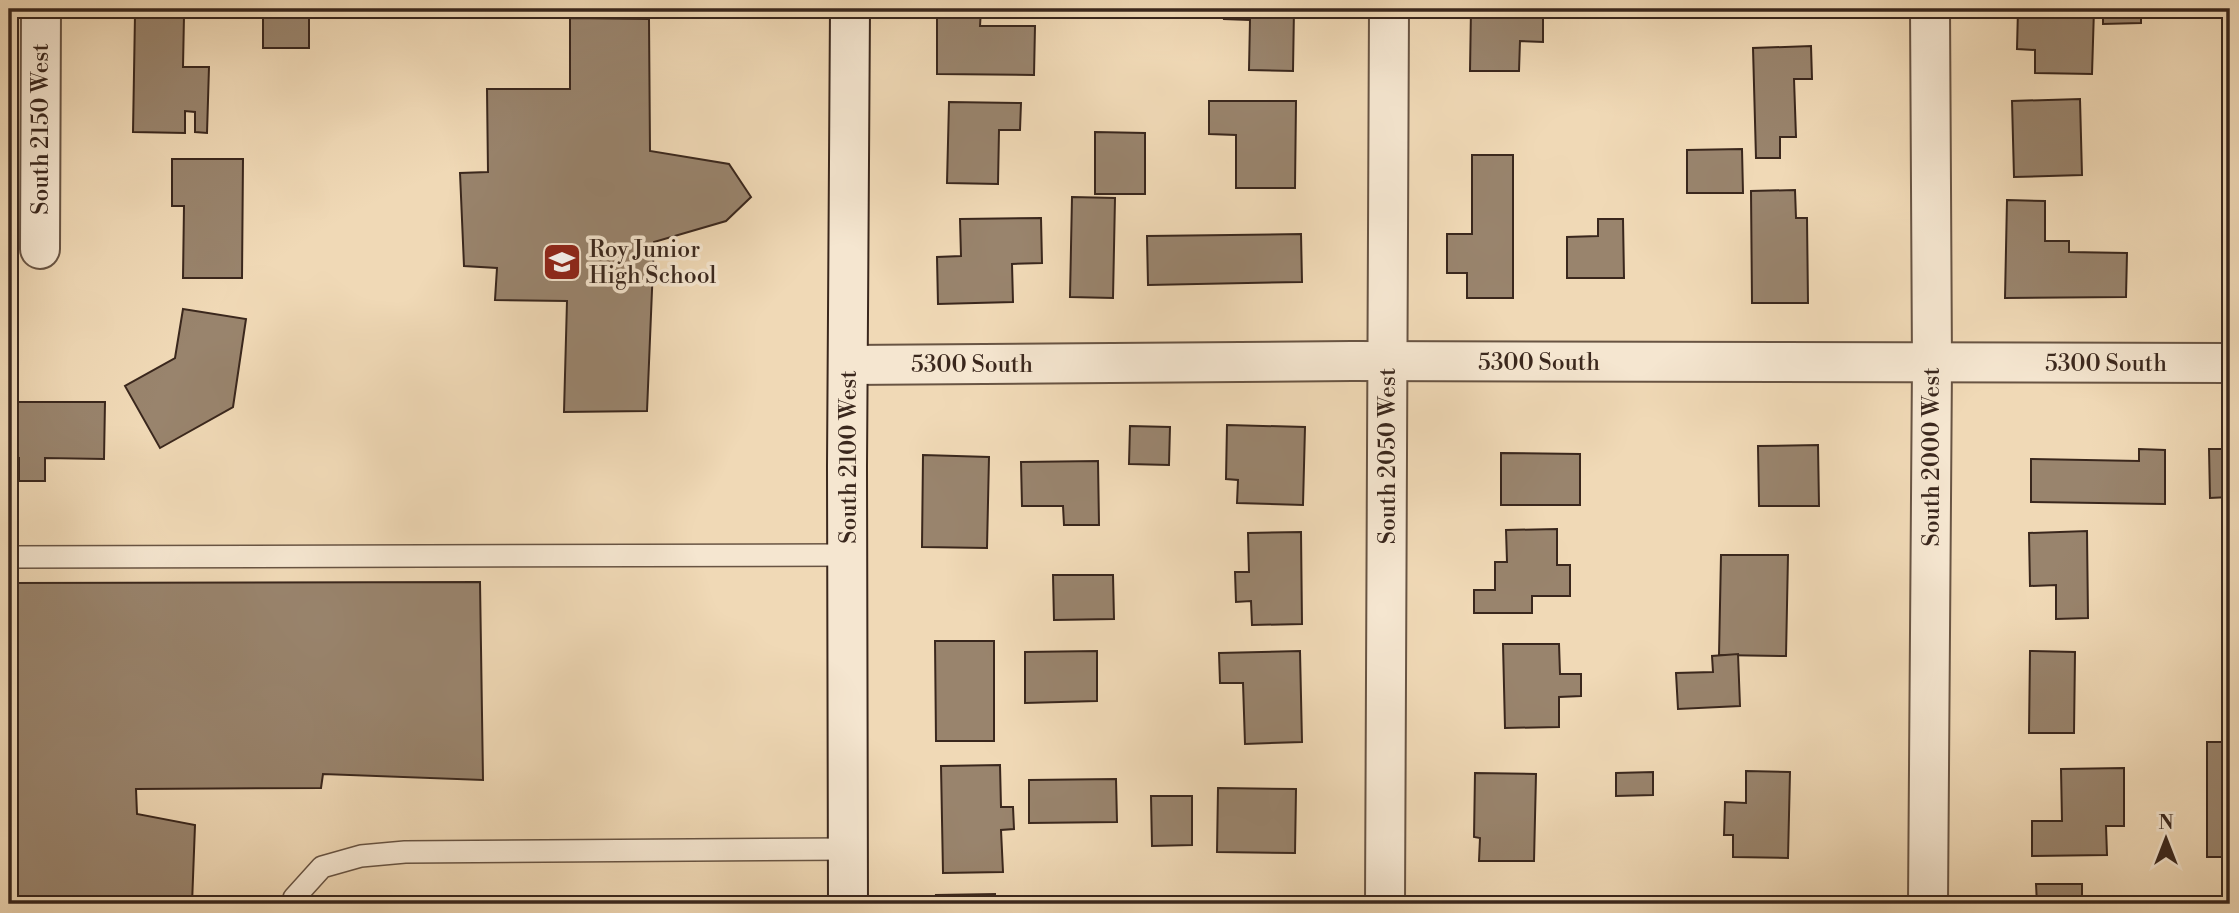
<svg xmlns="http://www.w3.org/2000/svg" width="2239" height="913" font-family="'Libre Bodoni',serif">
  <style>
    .building { fill: #99846d; stroke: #3a271d; stroke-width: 2 }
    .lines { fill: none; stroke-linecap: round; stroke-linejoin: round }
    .lane-casing { stroke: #685443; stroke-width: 24 }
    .street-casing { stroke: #685443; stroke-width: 42 }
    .secondary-casing { stroke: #3a271d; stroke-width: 42 }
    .lane { stroke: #f5e6d0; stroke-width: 21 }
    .street { stroke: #f5e6d0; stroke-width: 38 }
    .secondary { stroke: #f5e6d0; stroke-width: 38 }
    .labels { text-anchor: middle; stroke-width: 7; stroke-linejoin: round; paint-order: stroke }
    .street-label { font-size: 23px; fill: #3a271d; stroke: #f5e6d0 }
    .poi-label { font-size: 23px; fill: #3a271d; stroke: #f5e6d0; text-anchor: start }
  </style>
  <rect width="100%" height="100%" fill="#f0d9b6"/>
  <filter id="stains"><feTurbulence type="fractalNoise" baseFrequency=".00286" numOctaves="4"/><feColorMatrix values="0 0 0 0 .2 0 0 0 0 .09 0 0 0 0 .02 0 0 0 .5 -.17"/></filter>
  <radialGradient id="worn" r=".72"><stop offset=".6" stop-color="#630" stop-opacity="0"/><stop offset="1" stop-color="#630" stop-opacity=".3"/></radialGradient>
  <!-- building -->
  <g class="building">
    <rect x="263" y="9" width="46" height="39"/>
    <polygon points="937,9 981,9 980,26 1035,26 1034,75 937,74"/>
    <polygon points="1225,9 1294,9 1293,71 1249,70 1250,20 1224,19"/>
    <polygon points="1471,9 1522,9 1522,13 1543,13 1543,42 1520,41 1519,71 1470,71"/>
    <polygon points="2018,9 2094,9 2092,74 2035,73 2035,50 2017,49"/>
    <polygon points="2103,9 2141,9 2141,23 2103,24"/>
    <polygon points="135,15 184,16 183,67 209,67 207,133 195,132 195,112 185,111 185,133 133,132"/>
    <polygon points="570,18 649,19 650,151 729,164 751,197 726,221 654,242 647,411 564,412 567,301 495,300 497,268 464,266 460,173 488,172 487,89 570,89"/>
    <polygon points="1811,46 1812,79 1794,79 1796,137 1780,137 1780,158 1756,158 1753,48"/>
    <polygon points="2080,99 2082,175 2014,177 2012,101"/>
    <polygon points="1209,101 1296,101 1295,188 1236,188 1236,135 1209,134"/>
    <polygon points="949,102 1021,103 1020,130 999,130 998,184 947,183"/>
    <polygon points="1095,132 1145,133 1145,194 1095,194"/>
    <polygon points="1742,149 1743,193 1687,193 1687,150"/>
    <polygon points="1472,155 1513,155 1513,298 1467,298 1467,273 1447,273 1447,234 1472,234"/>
    <polygon points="172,159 243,159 242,278 183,278 184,206 172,206"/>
    <polygon points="1795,190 1796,218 1807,218 1808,303 1752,303 1751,191"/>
    <polygon points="1072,197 1115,198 1113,298 1070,297"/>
    <polygon points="2007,200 2045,201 2045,241 2069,241 2069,252 2127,253 2126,297 2005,298"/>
    <polygon points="1041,218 1042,263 1012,264 1013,302 938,304 937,257 961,256 960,219"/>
    <polygon points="1598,219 1623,219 1624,278 1567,278 1567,237 1598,236"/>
    <polygon points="1301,234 1302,282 1148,285 1147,236"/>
    <polygon points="183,309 246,319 233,407 160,448 125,386 175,358"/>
    <polygon points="9,402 105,402 104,459 45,458 45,481 19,481 19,458 9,458"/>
    <polygon points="1227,425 1305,427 1303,505 1237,503 1238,480 1226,479"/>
    <polygon points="1130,426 1170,427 1169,465 1129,464"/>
    <polygon points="1818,445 1819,506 1759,506 1758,446"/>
    <polygon points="2139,449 2165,450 2165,504 2031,502 2031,459 2139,461"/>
    <polygon points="2209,449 2230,449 2230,497 2210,498"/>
    <polygon points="1501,453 1580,454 1580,505 1501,505"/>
    <polygon points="923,455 989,457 987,548 922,547"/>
    <polygon points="1098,461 1099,525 1064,525 1063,506 1022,506 1021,462"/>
    <polygon points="1557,529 1557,565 1570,565 1570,596 1532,596 1532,613 1474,613 1474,590 1495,590 1495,562 1507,562 1506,530"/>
    <polygon points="2087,531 2088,618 2056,619 2056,585 2030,586 2029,533"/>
    <polygon points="1301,532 1302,624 1252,625 1251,601 1236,602 1235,572 1249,572 1248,533"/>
    <polygon points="1721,555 1788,555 1786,656 1719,655"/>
    <polygon points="1053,575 1113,575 1114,619 1054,620"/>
    <polygon points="480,582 483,780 323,774 321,788 136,789 137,814 195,825 192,904 9,904 9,583"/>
    <polygon points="935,641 994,641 994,741 936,741"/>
    <polygon points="1503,644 1559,644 1560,674 1581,674 1581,696 1559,697 1559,727 1505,728"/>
    <polygon points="1097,651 1097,701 1025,703 1025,652"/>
    <polygon points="1300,651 1302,742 1245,744 1243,683 1220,683 1219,653"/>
    <polygon points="2030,651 2075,652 2074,733 2029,733"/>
    <polygon points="1738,654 1740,706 1678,709 1676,673 1713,672 1712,656"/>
    <rect x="2207" y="742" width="23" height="115"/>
    <polygon points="1000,765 1001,807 1013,807 1014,829 1001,830 1003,872 943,873 941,766"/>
    <polygon points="2124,768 2124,826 2106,826 2107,855 2032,856 2032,821 2062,821 2061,769"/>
    <polygon points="1746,771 1790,772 1788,858 1733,857 1733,835 1724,835 1725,802 1746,803"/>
    <polygon points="1653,772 1653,795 1616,796 1616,773"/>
    <polygon points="1475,773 1536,774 1534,861 1479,861 1480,838 1474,837"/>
    <polygon points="1116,779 1117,822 1029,823 1029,780"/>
    <polygon points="1218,788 1296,789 1295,853 1217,852"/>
    <polygon points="1151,796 1192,796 1192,845 1152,846"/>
    <polygon points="2036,884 2082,884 2082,904 2037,904"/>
    <polygon points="995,894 995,904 937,904 936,895"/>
    <rect x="1485" y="897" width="51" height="7"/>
    <polygon points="1287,898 1287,904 1235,904 1235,899"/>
    <polygon points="1754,899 1806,900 1806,904 1754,904"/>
  </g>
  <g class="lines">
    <!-- lane casing -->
    <g class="lane-casing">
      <g id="lane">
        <polyline points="9,557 848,555"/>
        <polyline points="293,904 294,898 322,867 361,856 405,852 848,849"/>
      </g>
    </g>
    <!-- street casing -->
    <g class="street-casing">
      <g id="street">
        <polyline points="40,249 41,9"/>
        <polyline points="848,365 1352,361 2230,363"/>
        <polyline points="1385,904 1389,9"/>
        <polyline points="1928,904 1932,364 1930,9"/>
      </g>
    </g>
    <!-- secondary casing -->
    <g class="secondary-casing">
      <polyline id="secondary" points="848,904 847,467 850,9"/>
    </g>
    <!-- lane -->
    <use href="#lane" class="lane"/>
    <!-- street -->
    <use href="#street" class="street"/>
    <!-- secondary -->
    <use href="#secondary" class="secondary"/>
  </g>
  <!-- icons -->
  <defs>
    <g id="school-square" transform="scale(2.0125)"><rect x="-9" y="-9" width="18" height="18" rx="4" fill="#8f2418" stroke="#f5e6d0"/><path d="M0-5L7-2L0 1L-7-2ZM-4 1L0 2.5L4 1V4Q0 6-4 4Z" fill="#fff"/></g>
  </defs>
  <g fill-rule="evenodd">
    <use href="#school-square" x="562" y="262"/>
  </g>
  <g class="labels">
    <!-- street labels -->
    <g class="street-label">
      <text transform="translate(40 129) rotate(-90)" y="8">South 2150 West</text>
      <text x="1539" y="370">5300 South</text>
      <text x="2106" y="371">5300 South</text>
      <text x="972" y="372">5300 South</text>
      <text transform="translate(1387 456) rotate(-90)" y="8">South 2050 West</text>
      <text transform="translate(848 457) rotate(-90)" y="8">South 2100 West</text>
      <text transform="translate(1931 457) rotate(-90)" y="8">South 2000 West</text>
    </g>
    <!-- poi labels -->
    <g class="poi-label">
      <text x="589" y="257">Roy Junior<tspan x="589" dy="26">High School</tspan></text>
    </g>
  </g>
  <!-- margin -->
  <rect width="2239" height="913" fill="none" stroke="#f0d9b6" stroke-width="35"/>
  <rect x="10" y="10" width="2218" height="892" fill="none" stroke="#3a271d" stroke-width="3.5"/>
  <rect x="18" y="18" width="2204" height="878" fill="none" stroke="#3a271d" stroke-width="2"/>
  <!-- north arrow -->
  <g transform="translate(2166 839)" stroke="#f5e6d0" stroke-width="5" paint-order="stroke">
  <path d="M0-5L12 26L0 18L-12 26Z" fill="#3a271d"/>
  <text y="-10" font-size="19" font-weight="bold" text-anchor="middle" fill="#3a271d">N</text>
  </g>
  <rect width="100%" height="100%" filter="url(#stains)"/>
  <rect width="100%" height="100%" fill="url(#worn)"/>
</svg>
